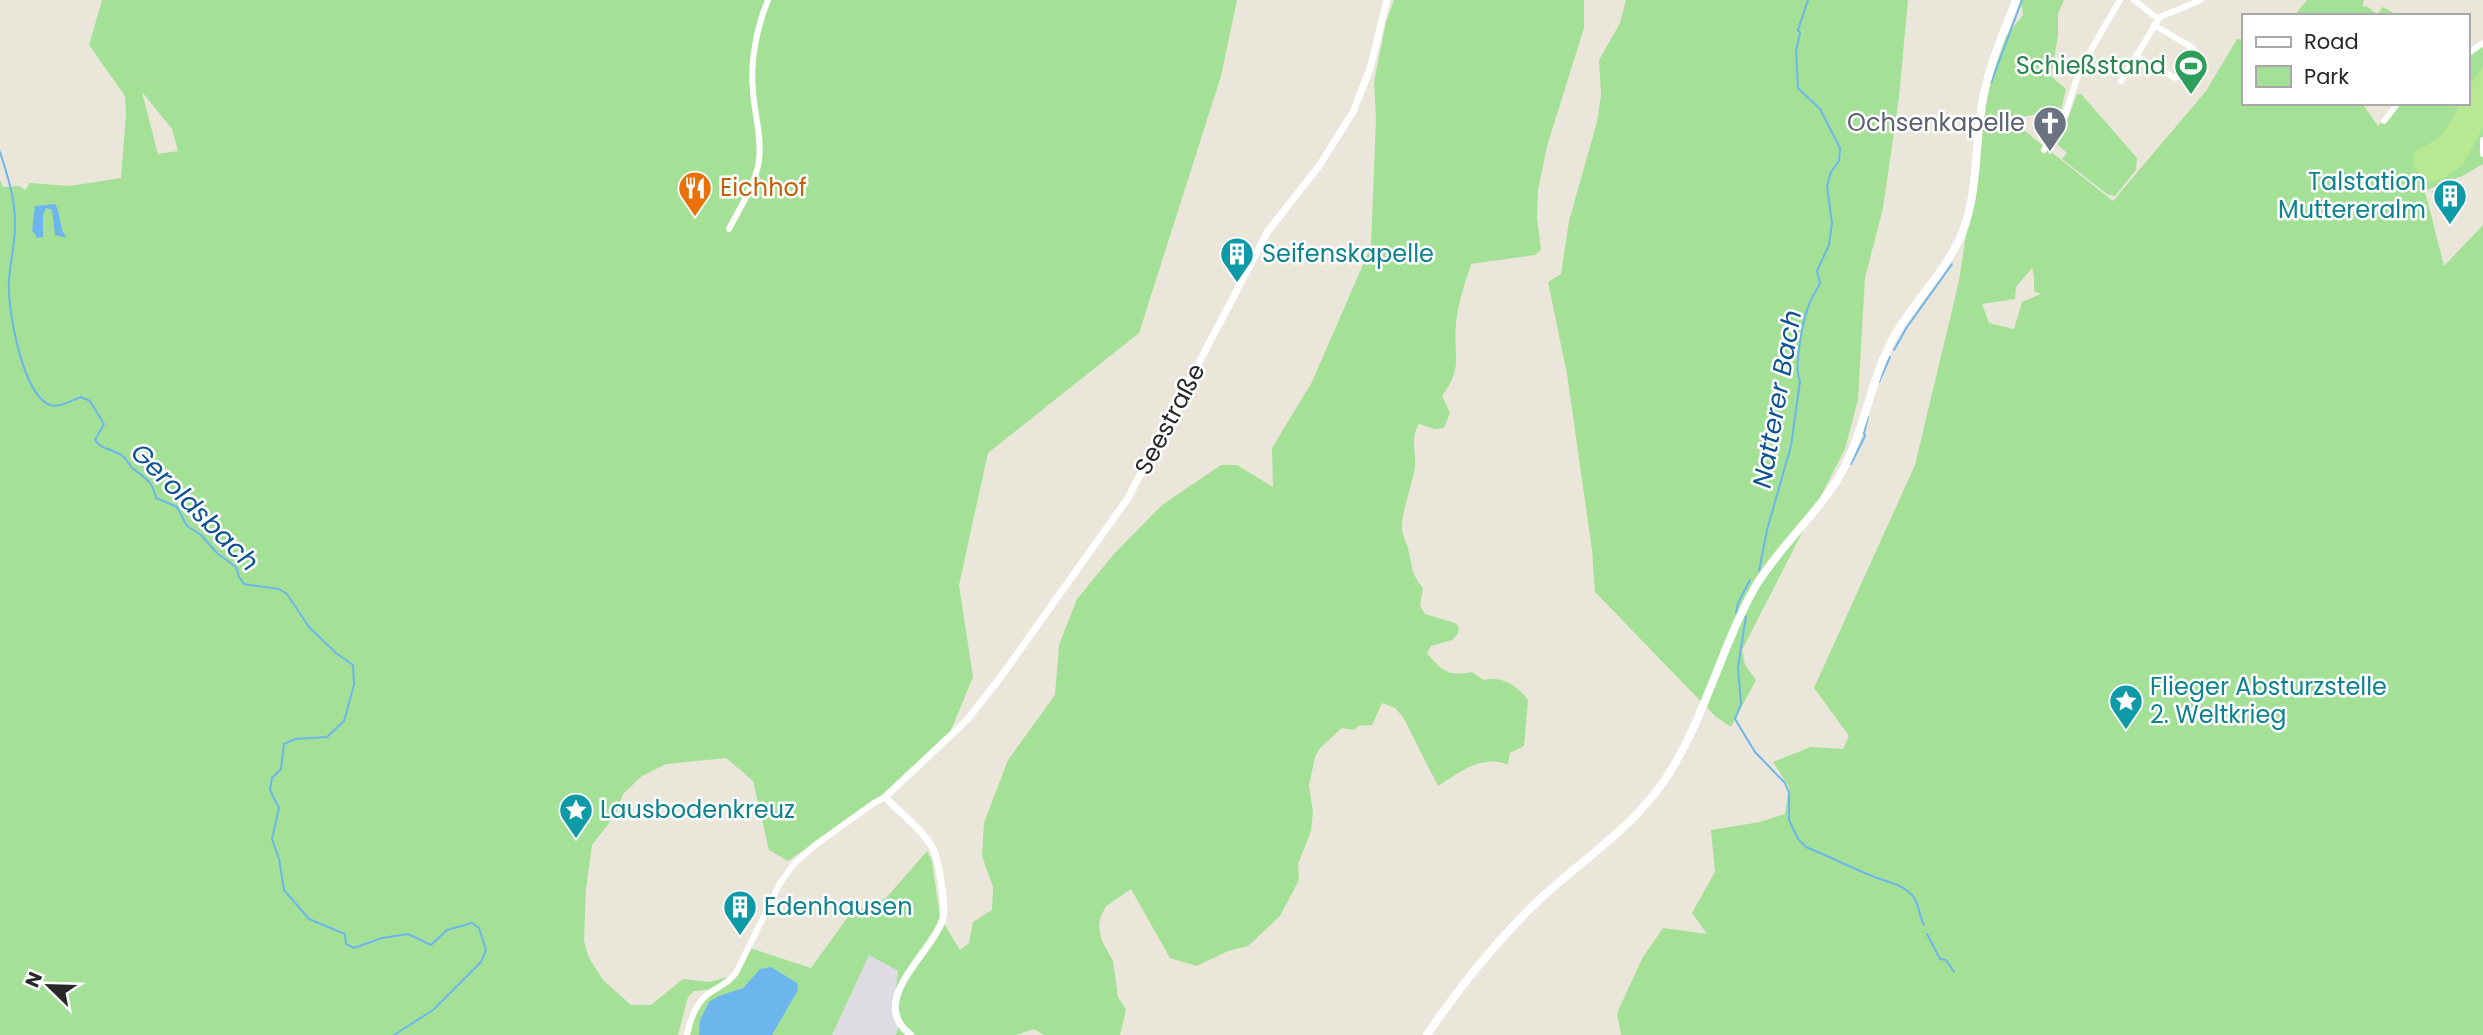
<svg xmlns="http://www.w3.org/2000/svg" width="2483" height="1035" font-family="Poppins,sans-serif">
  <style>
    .industrial { fill: #dedbe3 }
    .green { fill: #a4e196; fill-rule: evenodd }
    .pitch { fill: #b6e992 }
    .water { fill: #6db6ed }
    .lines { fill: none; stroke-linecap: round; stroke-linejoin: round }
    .stream { stroke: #6db6ed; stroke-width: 2 }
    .minor { stroke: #fff; stroke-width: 6 }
    .tertiary { stroke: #fff; stroke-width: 7 }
    .secondary { stroke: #fff; stroke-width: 8 }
    .labels { text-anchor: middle; stroke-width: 5; stroke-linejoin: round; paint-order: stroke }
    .leisure-label { font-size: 24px; fill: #27864d; stroke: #fff; text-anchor: end }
    .worship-label { font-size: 24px; fill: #5b616d; stroke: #fff; text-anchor: end }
    .culture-label { font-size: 24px; fill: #0d838f; stroke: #fff; text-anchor: start }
    .food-label { font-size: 24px; fill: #c56008; stroke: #fff; text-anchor: start }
    .street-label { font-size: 24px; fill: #282828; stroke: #fff }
    .water-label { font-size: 26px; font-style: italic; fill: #0e5296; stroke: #fff }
  </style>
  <rect width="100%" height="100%" fill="#ebe6da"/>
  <!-- industrial -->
  <polygon class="industrial" points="869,955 898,971 894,1005 898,1028 896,1035 832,1035"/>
  <!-- green -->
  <g class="green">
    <path d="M 102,0 L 1237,0 L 1221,76 L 1139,333 L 988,453 L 959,585 L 973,677 L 949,735 L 883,794 L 788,861 L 769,850 L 753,781 L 726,758 L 666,764 L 642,776 L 623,794 L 616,814 L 592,845 L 586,889 L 584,941 L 589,958 L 603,980 L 631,1005 L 651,1005 L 683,979 L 709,982 L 727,977 C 718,988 707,991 694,991 L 688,997 L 678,1035 L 0,1035 L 0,180 L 3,187 L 19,186 L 25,190 L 30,183 L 70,186 L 121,178 L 126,115 L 125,96 L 89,45 ZM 142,92 L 172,129 L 178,151 L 158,154 Z"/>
    <path d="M 1394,0 L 1584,0 L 1584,28 L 1547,146 L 1538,190 L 1537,218 L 1541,250 L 1535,255 L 1471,264 C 1465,283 1458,303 1456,323 C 1453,357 1464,366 1442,396 L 1450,413 L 1444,428 L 1435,429 L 1419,424 C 1410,438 1416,451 1415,467 C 1412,487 1403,506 1402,526 C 1401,535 1408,544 1409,553 C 1413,570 1411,573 1423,588 L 1420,606 L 1425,614 L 1455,623 L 1459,627 L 1458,634 L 1452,640 L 1431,646 L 1427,653 C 1442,671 1448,677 1472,672 L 1484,680 C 1502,676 1518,686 1528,700 L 1524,746 L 1510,753 L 1508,765 C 1483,754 1459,772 1438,786 L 1403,717 L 1395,708 L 1382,703 L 1372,725 L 1358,726 L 1354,730 L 1342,728 L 1320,748 L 1315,757 L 1309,786 L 1313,811 L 1311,831 L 1298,864 L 1299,880 L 1280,916 L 1248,946 L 1228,951 L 1197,966 L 1170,958 L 1131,889 L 1106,906 L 1100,918 L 1099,928 L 1102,941 L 1113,961 L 1118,997 L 1126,1010 L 1120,1035 L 1044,1035 L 1034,1029 L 1016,1035 L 896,1035 L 898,1028 L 894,1005 L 898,971 L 869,955 L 832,1035 L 688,1035 L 694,1016 L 705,998 L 731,983 L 750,948 L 811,968 L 850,914 L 886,898 L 927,851 L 932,861 L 940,917 L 960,950 L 969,943 L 973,922 L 992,910 L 993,887 L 982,856 L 984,823 L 1008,760 L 1055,695 L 1059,645 L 1077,599 L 1114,554 L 1162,505 L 1221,465 L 1237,465 L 1273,487 L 1272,448 L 1312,382 L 1371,246 L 1376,119 L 1374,82 L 1386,22 Z"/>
    <polygon points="1626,0 1908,0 1899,97 1883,208 1865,278 1858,399 1845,449 1742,650 1745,665 1756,680 1731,727 1715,716 1595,592 1592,550 1567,374 1548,282 1561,274 1569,221 1597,122 1601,95 1599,60 1620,23"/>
    <path d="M 2021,0 L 2064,0 L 2058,14 L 2058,36 L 2051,76 L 2066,89 L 2061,110 L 2022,117 L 2021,128 L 2113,201 L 2206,91 L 2237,39 L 2243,39 L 2243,103 L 2362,103 L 2378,126 L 2399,103 L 2467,103 L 2467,53 L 2483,43 L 2483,164 L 2464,175 L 2425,191 L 2444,266 L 2483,225 L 2483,1035 L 1621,1035 L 1617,1013 L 1643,957 L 1663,928 L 1707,934 L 1692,913 L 1715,872 L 1711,830 L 1760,822 L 1785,814 L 1789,787 L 1773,762 L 1811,747 L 1843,749 L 1849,736 L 1814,688 L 1915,465 L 1959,281 L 1989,87 L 2003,40 L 2023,15 ZM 2032,268 L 2034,276 L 2034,291 L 2041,294 L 2022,302 L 2014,329 L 1989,323 L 1982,304 L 2015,299 L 2016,287 Z"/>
    <polygon points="2307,0 2364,0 2362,6 2368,7 2377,14 2383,7 2399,16 2294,16"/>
    <polygon points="2077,94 2081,94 2137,158 2136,170 2115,196 2107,194 2062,159 2067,153 2057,144 2068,127 2066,124"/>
  </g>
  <!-- pitch -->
  <path class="pitch" d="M 2483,66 L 2483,127 L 2463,165 L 2443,179 L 2428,182 C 2417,173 2410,165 2415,151 C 2448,135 2443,134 2460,103 L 2467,103 L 2467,90 Z"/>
  <!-- water -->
  <g class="water">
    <path d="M 55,204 C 62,214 58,228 67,238 L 55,235 L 52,210 L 46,208 L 43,215 L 43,237 L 36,238 L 36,235 L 32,231 L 35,206 Z"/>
    <polygon points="771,967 797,983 798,990 772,1035 699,1035 700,1020 709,1002 719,996 743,988 760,969"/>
  </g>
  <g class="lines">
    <!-- stream -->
    <g class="stream">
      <polyline points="1991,83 2022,0"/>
      <path d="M 0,152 C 7,174 15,198 15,221 C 16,241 10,261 9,280 C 7,308 22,394 50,405 C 60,408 72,400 81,397 L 90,401 L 104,424 L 95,440 C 101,450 115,449 124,457 C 127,460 129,464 131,467 C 144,478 152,479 156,498 L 177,507 L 187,526 L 201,535 L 217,553 L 236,567 L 239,577 L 244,584 L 279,589 L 287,594 L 309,627 L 336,653 L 353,665 L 354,685 L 344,721 L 327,737 L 295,739 L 284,744 L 281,769 L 272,778 L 270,790 L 279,808 L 272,839 L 279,859 L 284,890 L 309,919 L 345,934 L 346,944 L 354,948 L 382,938 L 408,934 L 431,945 L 447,930 L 472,923 L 479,928 L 486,950 L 481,962 L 433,1010 L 394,1035"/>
      <polyline points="1894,350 1907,327 1952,264"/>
      <polyline points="1879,382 1890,357"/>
      <polyline points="1851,464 1865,436 1864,433 1868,417"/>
      <path d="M 1759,571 L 1767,530 L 1791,446 L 1800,381 C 1793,367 1804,313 1812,298 C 1814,293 1818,289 1820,283 L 1817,271 L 1829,245 L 1832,223 L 1827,186 L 1831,172 L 1839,161 L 1840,148 L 1820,109 L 1798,88 L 1796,51 L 1800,33 L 1798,30 L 1808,0"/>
      <polyline points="1736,613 1738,603 1750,580"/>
      <path d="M 1746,616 L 1738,668 L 1741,704 L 1735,719 L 1755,752 L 1785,783 L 1789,793 L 1789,820 L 1798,839 L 1806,847 C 1828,856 1850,867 1872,876 C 1886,882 1901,883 1912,895 C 1920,903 1918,915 1924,925"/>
      <polyline points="1927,934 1940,959 1946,960 1954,972"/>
    </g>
    <!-- minor -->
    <g class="minor">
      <polyline points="2134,0 2158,19"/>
      <polyline points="2467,54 2483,43"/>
      <path d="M 2136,56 L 2175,78 C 2184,75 2193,61 2195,52 L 2193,48 L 2154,25"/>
      <polyline points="2121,81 2160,17 2201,0"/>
      <polyline points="2384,121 2398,103"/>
      <polyline points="2483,140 2483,154"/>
      <polyline points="2044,150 2065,115 2080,69 2120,0"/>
      <path d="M 729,229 C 740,207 756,184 759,160 C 762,136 754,113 753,90 C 750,62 757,26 768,0"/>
      <path d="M 687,1035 C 690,1020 695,1004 708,994 C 718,987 728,983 736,973 L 780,883 L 793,865 L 815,845 L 874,803 L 885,797"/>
    </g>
    <!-- tertiary -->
    <path class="tertiary" d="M 911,1035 C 865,1001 933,953 943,918 C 946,906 939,861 933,849 C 925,832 899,812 885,797 L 966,721 L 1000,678 L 1128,498 L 1268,231 L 1319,166 L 1353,112 L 1370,69 L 1387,0"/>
    <!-- secondary -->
    <path class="secondary" d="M 1427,1035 C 1460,986 1497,940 1540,899 C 1581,861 1632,828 1664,781 C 1704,722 1720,649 1755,587 C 1780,545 1819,513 1843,470 C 1866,426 1871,376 1896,333 C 1917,298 1947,270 1963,231 C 1978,191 1975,146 1982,104 C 1988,68 2003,34 2016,0"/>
  </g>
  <!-- icons -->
  <defs>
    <g id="stadium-pin" transform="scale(1.75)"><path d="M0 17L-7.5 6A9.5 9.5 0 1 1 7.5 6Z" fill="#2e9e5b" stroke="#fff"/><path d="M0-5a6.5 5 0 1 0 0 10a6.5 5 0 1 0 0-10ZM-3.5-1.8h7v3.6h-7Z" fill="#fff"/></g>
    <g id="church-pin" transform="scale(1.75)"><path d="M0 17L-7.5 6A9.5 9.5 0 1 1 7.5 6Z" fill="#6b7280" stroke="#fff"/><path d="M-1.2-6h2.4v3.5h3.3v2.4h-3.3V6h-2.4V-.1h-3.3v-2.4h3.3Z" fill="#fff"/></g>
    <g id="restaurant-pin" transform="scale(1.75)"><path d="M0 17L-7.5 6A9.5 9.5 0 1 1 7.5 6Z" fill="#e8710a" stroke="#fff"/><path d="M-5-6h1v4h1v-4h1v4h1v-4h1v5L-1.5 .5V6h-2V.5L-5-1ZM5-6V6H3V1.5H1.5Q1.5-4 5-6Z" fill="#fff"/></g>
    <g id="building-pin" transform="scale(1.75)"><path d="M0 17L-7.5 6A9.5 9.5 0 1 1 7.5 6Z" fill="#0f9aa8" stroke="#fff"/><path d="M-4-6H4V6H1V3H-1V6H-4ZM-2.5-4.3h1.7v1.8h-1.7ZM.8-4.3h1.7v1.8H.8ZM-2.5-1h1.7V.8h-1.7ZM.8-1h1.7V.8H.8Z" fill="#fff"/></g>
    <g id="sight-pin" transform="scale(1.75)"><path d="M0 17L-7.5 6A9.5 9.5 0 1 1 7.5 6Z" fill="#0f9aa8" stroke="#fff"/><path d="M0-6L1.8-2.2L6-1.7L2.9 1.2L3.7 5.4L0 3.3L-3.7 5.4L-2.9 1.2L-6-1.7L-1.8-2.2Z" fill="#fff"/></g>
  </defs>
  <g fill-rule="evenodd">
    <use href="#stadium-pin" x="2191" y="66"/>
    <use href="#church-pin" x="2050" y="123"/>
    <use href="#restaurant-pin" x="695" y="188"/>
    <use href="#building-pin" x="2450" y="196"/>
    <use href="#building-pin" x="1237" y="254"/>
    <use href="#sight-pin" x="2126" y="701"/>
    <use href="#sight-pin" x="576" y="810"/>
    <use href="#building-pin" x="740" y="907"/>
  </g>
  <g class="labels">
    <!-- leisure labels -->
    <g class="leisure-label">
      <text x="2166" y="74">Schießstand</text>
    </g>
    <!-- worship labels -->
    <g class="worship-label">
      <text x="2025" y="131">Ochsenkapelle</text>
    </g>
    <!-- culture labels -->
    <g class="culture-label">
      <text x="2426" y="190" text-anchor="end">Talstation<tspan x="2426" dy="28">Muttereralm</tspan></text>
      <text x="1262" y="262">Seifenskapelle</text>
      <text x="2150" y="695">Flieger Absturzstelle<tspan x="2150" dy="28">2. Weltkrieg</tspan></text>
      <text x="600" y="818">Lausbodenkreuz</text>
      <text x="764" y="915">Edenhausen</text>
    </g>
    <!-- food labels -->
    <g class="food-label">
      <text x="720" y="196">Eichhof</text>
    </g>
    <!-- street labels -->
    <g class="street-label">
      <text transform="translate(1170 419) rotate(-62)" y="8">Seestraße</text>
    </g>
    <!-- water labels -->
    <g class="water-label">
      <text transform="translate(1777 399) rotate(-80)" y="9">Natterer Bach</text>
      <text transform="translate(195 507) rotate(45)" y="9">Geroldsbach</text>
    </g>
  </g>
  <!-- legend -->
  <rect x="2242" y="14" width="228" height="91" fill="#ffffff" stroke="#a9a9a9" stroke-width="2"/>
  <rect x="2256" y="37" width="35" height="10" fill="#ffffff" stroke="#a9a9a9" stroke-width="2"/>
  <text x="2304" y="49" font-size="21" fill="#282828">Road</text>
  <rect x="2256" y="66" width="35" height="21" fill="#a4e196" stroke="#a9a9a9" stroke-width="2"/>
  <text x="2304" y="84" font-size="21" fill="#282828">Park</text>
  <!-- north arrow -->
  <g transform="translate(49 986) rotate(293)" stroke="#ffffff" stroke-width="5" paint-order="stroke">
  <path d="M0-5L12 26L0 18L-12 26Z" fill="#282828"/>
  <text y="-10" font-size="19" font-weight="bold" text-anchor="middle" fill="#282828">N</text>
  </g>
</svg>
